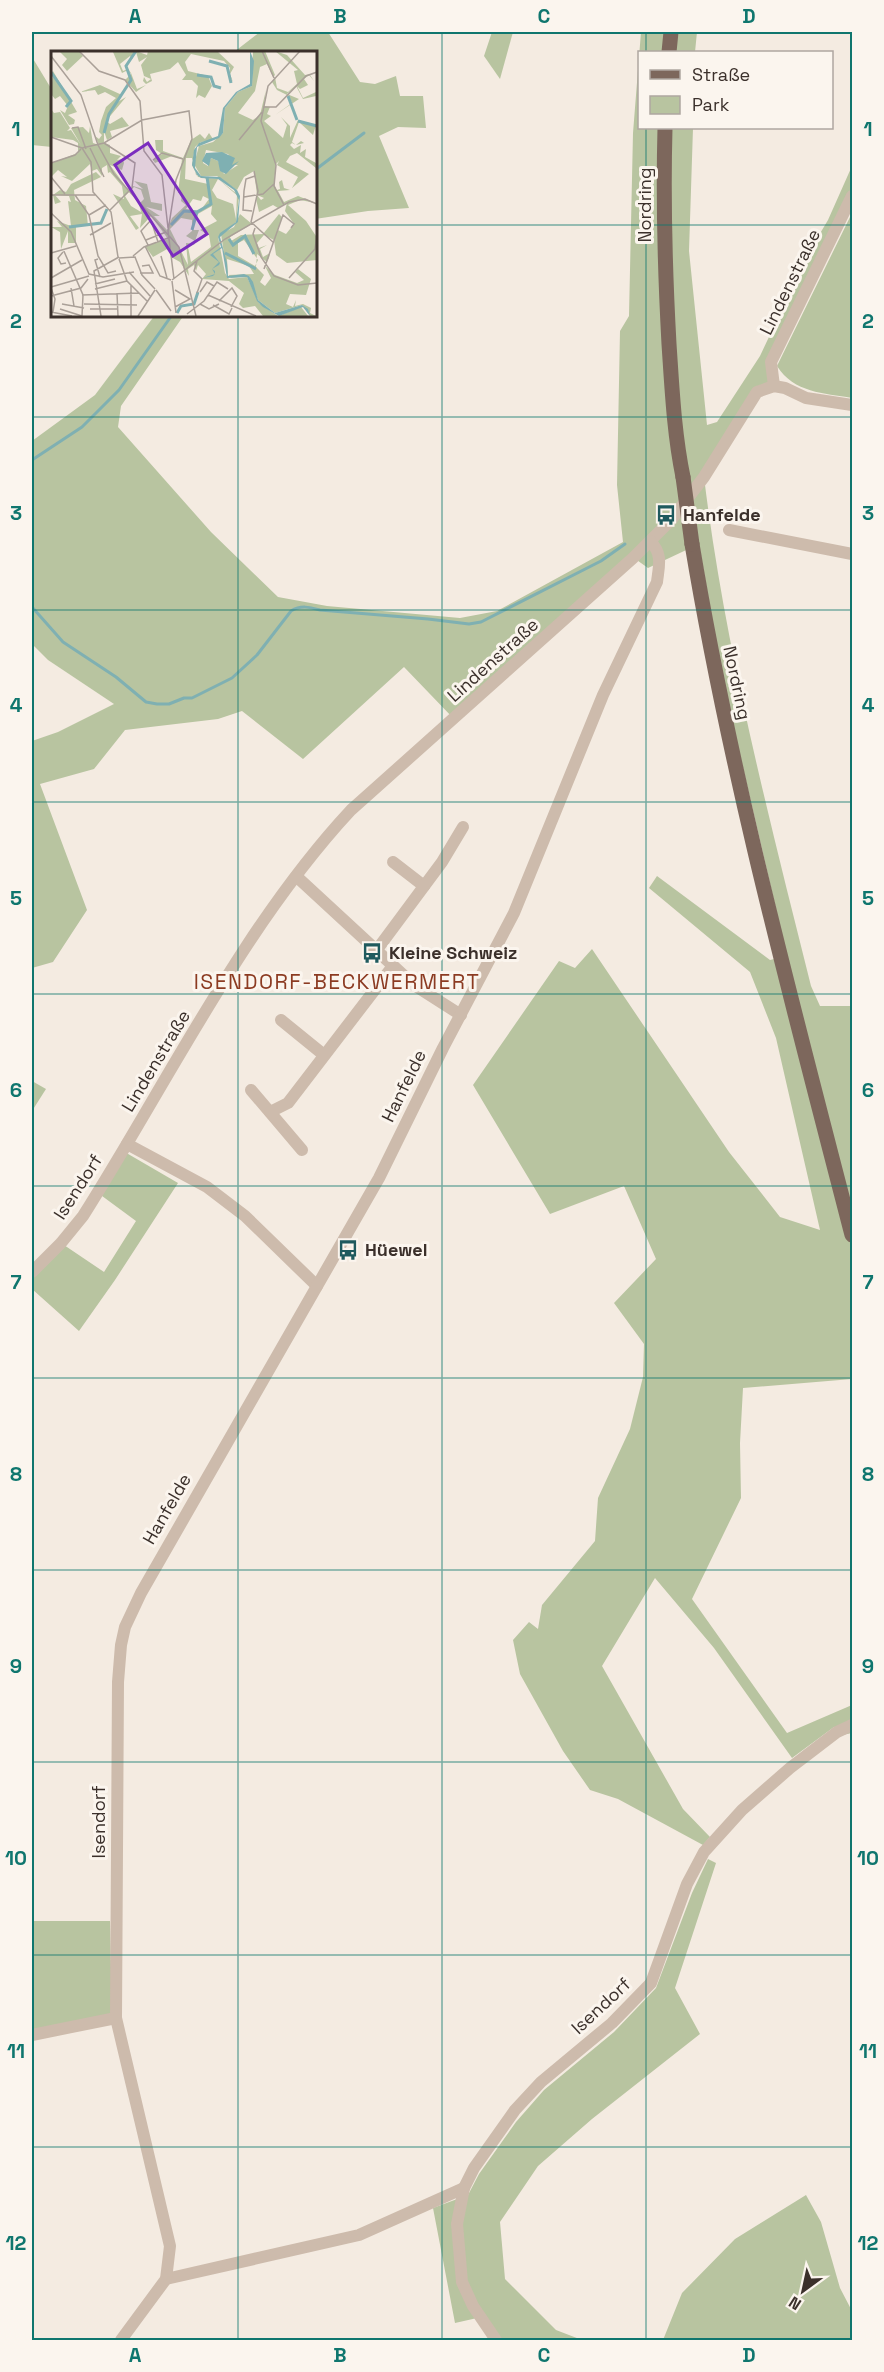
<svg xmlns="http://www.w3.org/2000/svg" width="884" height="2372" font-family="'Space Grotesk',sans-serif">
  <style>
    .green { fill: #b8c4a0 }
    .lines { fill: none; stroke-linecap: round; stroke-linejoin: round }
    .stream { stroke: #7fb0b2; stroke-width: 3 }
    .minor { stroke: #cdbbac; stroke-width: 12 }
    .primary { stroke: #7d675c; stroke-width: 15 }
    .primary-bridge { stroke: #7d675c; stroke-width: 15 }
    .grid { fill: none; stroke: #0f766e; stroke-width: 1.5; stroke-opacity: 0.55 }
    .labels { text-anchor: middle; stroke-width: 6; stroke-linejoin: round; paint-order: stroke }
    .street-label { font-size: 18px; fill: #3b302b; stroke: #fbf5ee }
    .poi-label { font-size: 18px; font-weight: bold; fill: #3b302b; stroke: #fbf5ee; text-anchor: start }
    .quarter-label { font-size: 21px; letter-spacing: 1.5px; fill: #8c3b22; stroke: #fbf5ee }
    .inset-river { fill: none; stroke: #7fb0b2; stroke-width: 3 }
    .inset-road { fill: none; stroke: #aaa098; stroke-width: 1.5 }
    .view { fill: #7b2cbf; fill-opacity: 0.15; stroke: #7b2cbf; stroke-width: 3 }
    .inset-edge { fill: none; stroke: #3b302b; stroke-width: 3 }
    .neatline { fill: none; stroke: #0f766e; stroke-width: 2 }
    .grid-label { font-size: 20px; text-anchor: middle; font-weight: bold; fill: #0f766e }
  </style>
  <rect width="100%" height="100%" fill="#f4ebe1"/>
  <!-- green -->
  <g class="green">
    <polygon points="260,32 328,32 360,82 375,84 396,76 400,96 423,96 426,128 398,127 379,136 409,208 368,211 315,219 315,52 234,52"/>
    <polygon points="492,32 513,32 500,79 484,56"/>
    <path d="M 641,32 L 697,32 L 695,52 L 640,52 L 640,128 L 693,128 L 689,251 L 707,425 L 717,422 L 760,356 L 809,252 L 828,220 L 852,166 L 852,196 L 771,362 L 774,386 L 765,389 L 704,477 C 725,649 769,818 811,986 L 820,1006 L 852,1006 L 852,1379 L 743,1388 L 740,1443 L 741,1498 L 692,1599 L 787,1733 L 852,1705 L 852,1733 L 842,1735 L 834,1727 L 792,1758 L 714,1648 L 655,1578 L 602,1666 L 683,1809 L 710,1837 L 703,1845 L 618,1799 L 590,1790 L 563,1751 L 520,1674 L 513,1640 L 529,1622 L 538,1629 L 542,1605 L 595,1541 L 598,1498 L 630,1429 L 643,1377 L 644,1344 L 614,1303 L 656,1259 L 624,1186 L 550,1214 L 473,1085 L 559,961 L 575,968 L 592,949 L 729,1152 L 780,1217 L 820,1230 L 776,1038 L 750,972 L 649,888 L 657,876 L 770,960 L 787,956 L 723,682 L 699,544 L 648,568 L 634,558 L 454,719 L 404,667 L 303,759 L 242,711 L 218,719 L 125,730 L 94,769 L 40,784 L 87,910 L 53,962 L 32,968 L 32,741 L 58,732 L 114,704 L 48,660 L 32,644 L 32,441 L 95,395 L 155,315 L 184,315 L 121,406 L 118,427 L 211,532 L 278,597 L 327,606 L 460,618 L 497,611 L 623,542 L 617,485 L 620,331 L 629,316 L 633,133 Z"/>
    <polygon points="32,57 52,90 52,147 32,145"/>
    <path d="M 852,213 L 852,398 C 824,393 794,393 777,366 Z"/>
    <polygon points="32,1081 46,1089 32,1111"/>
    <polygon points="123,1151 178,1183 115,1280 79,1331 32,1289 32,1272 61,1243 104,1272 136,1221 98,1193"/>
    <polygon points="708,1859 716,1863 675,1988 700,2034 592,2119 538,2166 500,2222 505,2279 556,2330 582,2340 502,2340 486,2316 455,2323 433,2208 468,2195 479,2174 516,2122 544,2090 614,2032 656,1988 692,1893"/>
    <polygon points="32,1921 110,1921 112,2015 32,2031"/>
    <polygon points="806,2195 821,2222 840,2288 852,2311 852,2340 663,2340 682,2293 735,2239"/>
  </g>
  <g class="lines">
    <!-- stream -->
    <g class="stream">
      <polyline points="315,170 364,133"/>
      <polyline points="32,460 82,427 119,390 172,315"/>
      <path d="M 32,607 L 63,642 L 116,677 L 146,702 L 157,704 L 169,704 L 184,698 L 192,698 L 232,678 L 257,655 L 291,611 C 301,605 309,607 320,610 L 428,619 L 469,624 L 481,622 L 601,561 L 625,544"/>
    </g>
    <!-- minor -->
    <g class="minor">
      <polyline points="774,386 771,362 852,196"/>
      <polyline points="729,530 852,554"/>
      <polyline points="393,862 424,886"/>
      <polyline points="297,877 414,985 461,1015"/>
      <polyline points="376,951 442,862 463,827"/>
      <polyline points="281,1020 324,1055"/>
      <polyline points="251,1090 302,1150"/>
      <polyline points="270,1112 288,1103 393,966"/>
      <polyline points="127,1144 207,1187 245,1216 317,1286"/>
      <path d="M 32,1272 L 61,1243 L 83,1216 C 168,1082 243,926 351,810 L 633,558 L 671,520 L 704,477 L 757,392 L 774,386 L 785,388 L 806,398 L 852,405"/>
      <polyline points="32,2035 116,2018"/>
      <polyline points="166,2279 359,2235 464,2188"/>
      <path d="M 121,2340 L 166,2279 L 170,2246 L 116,2018 L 118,1682 L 121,1645 L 125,1627 L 141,1593 L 379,1178 L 443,1048 L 514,913 L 603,695 L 657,582 C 659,565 663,554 650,541"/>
      <polyline points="496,2340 473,2306 462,2282 457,2224 464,2188 474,2168 515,2110 541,2082 612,2023 651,1983 687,1884 704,1852 742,1810 790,1768 837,1732 852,1725"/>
    </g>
    <!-- primary -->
    <g class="primary">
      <polyline points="669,52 671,32"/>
      <path d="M 665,128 C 663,200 665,271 669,344 C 672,388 674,433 683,477"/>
      <path d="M 692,544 C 731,778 793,1006 852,1235"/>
    </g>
    <!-- primary-bridge -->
    <polyline class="primary-bridge" points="683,477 692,544"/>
  </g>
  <!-- grid -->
  <path class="grid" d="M 238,32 L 238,52M 442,32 L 442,2340M 646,32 L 646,52M 646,128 L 646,2340M 32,225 L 52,225M 315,225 L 852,225M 238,315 L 238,2340M 32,417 L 852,417M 32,610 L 852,610M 32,802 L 852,802M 32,994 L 852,994M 32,1186 L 852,1186M 32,1378 L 852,1378M 32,1570 L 852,1570M 32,1762 L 852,1762M 32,1955 L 852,1955M 32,2147 L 852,2147"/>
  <!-- icons -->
  <defs>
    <g id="bus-bare" transform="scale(1.62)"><path d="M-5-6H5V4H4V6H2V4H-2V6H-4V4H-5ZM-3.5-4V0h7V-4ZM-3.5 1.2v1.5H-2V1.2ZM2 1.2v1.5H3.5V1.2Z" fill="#1f5a5e" stroke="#fbf5ee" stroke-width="2.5" paint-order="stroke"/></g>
  </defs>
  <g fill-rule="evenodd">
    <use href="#bus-bare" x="666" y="515"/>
    <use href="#bus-bare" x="372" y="953"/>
    <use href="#bus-bare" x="348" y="1250"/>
  </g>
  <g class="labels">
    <!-- street labels -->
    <g class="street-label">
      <text transform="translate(645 205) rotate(-90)" y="6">Nordring</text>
      <text transform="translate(790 282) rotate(-64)" y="6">Lindenstraße</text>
      <text transform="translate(493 660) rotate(-42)" y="6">Lindenstraße</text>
      <text transform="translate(737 683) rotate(78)" y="6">Nordring</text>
      <text transform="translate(156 1061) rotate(-59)" y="6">Lindenstraße</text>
      <text transform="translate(404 1086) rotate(-64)" y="6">Hanfelde</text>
      <text transform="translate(78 1187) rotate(-57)" y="6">Isendorf</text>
      <text transform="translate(167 1509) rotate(-60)" y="6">Hanfelde</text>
      <text transform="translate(99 1822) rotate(-90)" y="6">Isendorf</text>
      <text transform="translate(601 2006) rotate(-43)" y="6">Isendorf</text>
    </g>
    <!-- poi labels -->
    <g class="poi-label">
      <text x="683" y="521">Hanfelde</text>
      <text x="389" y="959">Kleine Schweiz</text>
      <text x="365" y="1256">Hüewel</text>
    </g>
    <!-- quarter labels -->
    <g class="quarter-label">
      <text x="337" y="989">ISENDORF-BECKWERMERT</text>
    </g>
  </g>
  <!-- overview -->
  <g transform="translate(51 51)">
    <rect width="266" height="266" fill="#f4ebe1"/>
    <path d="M 8,0 L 28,0 L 32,5 L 16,20 L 11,14 L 16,8 ZM 85,0 L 96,4 L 97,0 L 166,0 L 183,16 L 179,23 L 182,31 L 178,24 L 179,17 L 173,10 L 140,3 L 134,11 L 137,20 L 157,25 L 161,35 L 154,47 L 148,44 L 145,47 L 147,35 L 141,29 L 131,29 L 135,24 L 127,11 L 119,18 L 99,23 L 101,30 L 95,33 L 92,30 L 93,26 L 96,31 L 100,28 L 93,25 L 90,14 L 96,6 L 88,11 L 85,1 L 81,8 L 79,5 L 69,13 L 72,20 L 77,18 L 80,22 L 86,38 L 95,34 L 85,41 L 74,29 L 80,23 L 77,19 L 71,22 L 62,1 ZM 202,0 L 214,0 L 224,24 L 222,26 L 216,13 L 209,16 L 204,40 L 187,62 L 202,69 L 209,64 L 215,39 L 213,55 L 219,56 L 216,63 L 220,65 L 213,70 L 232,87 L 236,74 L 230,66 L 239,75 L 239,87 L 247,69 L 265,74 L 262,84 L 248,71 L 241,91 L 245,94 L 250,90 L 253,92 L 245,94 L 241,92 L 239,94 L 243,98 L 250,94 L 249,102 L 255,98 L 254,106 L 265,112 L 265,117 L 246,102 L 239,105 L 235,111 L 258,123 L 241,137 L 247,126 L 226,114 L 228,110 L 225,113 L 223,133 L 226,139 L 229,138 L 228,131 L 231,129 L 233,137 L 239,139 L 227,140 L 233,151 L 247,145 L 265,152 L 249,149 L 237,154 L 255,170 L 265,185 L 266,209 L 236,212 L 225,204 L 223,189 L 213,184 L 206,192 L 208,197 L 216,194 L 209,198 L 212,206 L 219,202 L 218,207 L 216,211 L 206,203 L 205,216 L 213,224 L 209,231 L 214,235 L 220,227 L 214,215 L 224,224 L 246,232 L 253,229 L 244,221 L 247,218 L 260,228 L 255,244 L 239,243 L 235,253 L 242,256 L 245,249 L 244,255 L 252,253 L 260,257 L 259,262 L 265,265 L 259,265 L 251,254 L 224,262 L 207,249 L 198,225 L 180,227 L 176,222 L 170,183 L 183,176 L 189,163 L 201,173 L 179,186 L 180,190 L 190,184 L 212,183 L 228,163 L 231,166 L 227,179 L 235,183 L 243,173 L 234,160 L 236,152 L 227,157 L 222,154 L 208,161 L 205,148 L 206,144 L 210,149 L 213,147 L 206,144 L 203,120 L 193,126 L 186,139 L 166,125 L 150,125 L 143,113 L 148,95 L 162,91 L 172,82 L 174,57 L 187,41 L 201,35 ZM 155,99 L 177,103 L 182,110 L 180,114 L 187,114 L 173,123 L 167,110 L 160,107 L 157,115 L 152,112 ZM 193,189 L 207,209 L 204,215 L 187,205 L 187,192 ZM 176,208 L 198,215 L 203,223 L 177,224 ZM 224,0 L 236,4 L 254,24 L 265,22 L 259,24 L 263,30 L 258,24 L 253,28 L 257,34 L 249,38 L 246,35 L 252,47 L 265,41 L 265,45 L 252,48 L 245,35 L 236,43 L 248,48 L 224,64 L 241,52 L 238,45 L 226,39 L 221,31 L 224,26 L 226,37 L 237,41 L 246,33 L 243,20 L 247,19 ZM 2,20 L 26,61 L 17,64 L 24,69 L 23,73 L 18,74 L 9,59 L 14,62 L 17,55 L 9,45 L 4,48 L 0,43 ZM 49,34 L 71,44 L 65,52 L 75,46 L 55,70 L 59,73 L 71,66 L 78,75 L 59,80 L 61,86 L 56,89 L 53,80 L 53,92 L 59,94 L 59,102 L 70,105 L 66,109 L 72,108 L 73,112 L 71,119 L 59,114 L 78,140 L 82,135 L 92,138 L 83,130 L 96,133 L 100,151 L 111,153 L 111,160 L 95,156 L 109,165 L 103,165 L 116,179 L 121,167 L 135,154 L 130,150 L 131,142 L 127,142 L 131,108 L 121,105 L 104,112 L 102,109 L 111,103 L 105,99 L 104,89 L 112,89 L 112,100 L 132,107 L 140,89 L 149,83 L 154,88 L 158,82 L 162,88 L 166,86 L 159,90 L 150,91 L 144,96 L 141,114 L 147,126 L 167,128 L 188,146 L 185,171 L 167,186 L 174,222 L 178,228 L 196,226 L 208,252 L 227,265 L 250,256 L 257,265 L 212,265 L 204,255 L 192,257 L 188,253 L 193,242 L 178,230 L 151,228 L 155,223 L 147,214 L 145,220 L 143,214 L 137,218 L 138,225 L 129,211 L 120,206 L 118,197 L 102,206 L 94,195 L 117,188 L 100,165 L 89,177 L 91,163 L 79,165 L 88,177 L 85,179 L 62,143 L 73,148 L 71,135 L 59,121 L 57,122 L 56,114 L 51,117 L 51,125 L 46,118 L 41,120 L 39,113 L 21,130 L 10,125 L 16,126 L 7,119 L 0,126 L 0,112 L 27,102 L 27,92 L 22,89 L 0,86 L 0,58 L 3,62 L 9,61 L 19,77 L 16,80 L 20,79 L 30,94 L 20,77 L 32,76 L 38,82 L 39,75 L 42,92 L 48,94 L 44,85 L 48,88 L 51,84 L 48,81 L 50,70 L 55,56 L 65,47 L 54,41 L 47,44 L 44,39 L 29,41 ZM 135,107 L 141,107 L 145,124 L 156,128 L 157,133 L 134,128 ZM 167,128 L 186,143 L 185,168 L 182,153 L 166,147 L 161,139 ZM 83,136 L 90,139 L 93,148 L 88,153 L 90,161 L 80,155 L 74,145 ZM 152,145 L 158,148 L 149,160 L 135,158 L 142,148 L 150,150 ZM 161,155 L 160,163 L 166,170 L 149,179 L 158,184 L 160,196 L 140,211 L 137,196 L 144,193 L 135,192 L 137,214 L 119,178 L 130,167 L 141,169 L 141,180 L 135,185 L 144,190 L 148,179 L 142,179 L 145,164 ZM 45,121 L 50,126 L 23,139 L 24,149 L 35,155 L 37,175 L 25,174 L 25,192 L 17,192 L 17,180 L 10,198 L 9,181 L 0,176 L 11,176 L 6,170 L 20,175 L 17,150 L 20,151 L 18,145 L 4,144 L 10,151 L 4,153 L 2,144 L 9,139 L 15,141 L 20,133 Z" fill="#b8c4a0" fill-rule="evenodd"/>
    <path d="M 199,0 L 203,10 L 201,35 L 187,41 L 174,57 L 172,82 L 168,87 L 146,96 L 144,117 L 150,125 L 169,126 L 186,139 L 189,145 L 187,171 L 169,186 L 176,212 L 177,225 L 193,223 L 198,225 L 202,231 L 207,249 L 224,262 L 251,254 L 257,258 L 259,265 L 252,256 L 228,265 L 212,256 L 206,250 L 196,226 L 176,227 L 171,197 L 162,203 L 169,212 L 168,214 L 161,218 L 164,220 L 164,223 L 162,225 L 152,227 L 164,223 L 161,218 L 168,211 L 159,204 L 170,196 L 167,186 L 169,182 L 185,171 L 188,149 L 183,139 L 167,128 L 150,127 L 146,124 L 141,114 L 143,99 L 148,92 L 167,85 L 172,57 L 185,41 L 199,33 ZM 171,101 L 184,107 L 181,114 L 188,110 L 175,123 L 169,120 L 167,110 L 160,107 L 158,115 L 151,110 L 155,102 Z" fill="#7fb0b2"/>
    <path class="inset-river" d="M 158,10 L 176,15 L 180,32M 0,21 L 20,50 L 15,56M 146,24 L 160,26 L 163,35 L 170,37M 237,45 L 246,69M 247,70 L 266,75M 53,82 L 58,63 L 80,29 L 75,15 L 85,0M 120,174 L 133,160 L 146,161M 18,176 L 50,172 L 56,158M 141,179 L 146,161 L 160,153 L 156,126M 178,188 L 182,194 L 194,185 L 203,203M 174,202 L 205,218M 126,262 L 130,255 L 143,253 L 147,241"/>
    <path class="inset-road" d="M 28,0 L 48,20 L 74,29 L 89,50 L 93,100 L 111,124 L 117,177M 211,0 L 223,27M 0,5 L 30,44 L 47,94 L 63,123 L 128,196 L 145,265M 213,56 L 225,56 L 255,25 L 266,21M 21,77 L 27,76 L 35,98M 0,86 L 31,97M 188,89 L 211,61M 53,92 L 84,112 L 81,137 L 59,159M 39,97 L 53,126M 102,109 L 111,102 L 132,108M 0,112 L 24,104 L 30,98M 203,120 L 207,140 L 200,171 L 223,192M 0,126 L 14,143M 0,144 L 45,144M 24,144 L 38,164 L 47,205 L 57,222 L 65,220M 193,146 L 212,143 L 223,133M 233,154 L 223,135 L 225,114 L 210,70 L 217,35 L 249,0M 201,160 L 192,159 L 193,140 L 195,128 L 204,125M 0,162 L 20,181 L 38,223 L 52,226 L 83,221M 38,164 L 55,154M 100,169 L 107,191M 204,177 L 202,183 L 210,206 L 223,225 L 247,234 L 266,232M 39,184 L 60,172M 95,189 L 115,181M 97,194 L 90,180 L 100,169M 94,195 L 109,225 L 120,229M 12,198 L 32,244 L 31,265M 12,201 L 7,207 L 10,213 L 15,212M 0,202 L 25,195M 82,205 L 93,196 L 117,187M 110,205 L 116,227M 67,206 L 60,161 L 42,141 L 40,111 L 31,97 L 53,92 L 91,69 L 138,60 L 141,88 L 125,129 L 117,180 L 123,228M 68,207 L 84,206 L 91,224 L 104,238M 47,208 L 44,209 L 49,226M 68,208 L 76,230 L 97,251M 213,218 L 232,164 L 243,173 L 240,177M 78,221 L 99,245M 89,222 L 102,222 L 98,214 L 91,215M 0,227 L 31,209M 238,227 L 264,198 L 266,184M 121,229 L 174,188 L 238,151 L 254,148 L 266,153M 121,230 L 125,262M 44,233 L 64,228M 80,234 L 80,265M 0,236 L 38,225M 0,237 L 4,248 L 2,261M 20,237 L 23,255M 44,238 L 76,230M 105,239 L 120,260M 124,239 L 139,248 L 124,256M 149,241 L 156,231 L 163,235M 66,242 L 67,265M 146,242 L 151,228 L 143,220 L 146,210M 31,244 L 88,242M 157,244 L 205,265M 0,245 L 30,237 L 37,228M 168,250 L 181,237 L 186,245 L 180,256M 11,253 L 33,257M 33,253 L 86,254M 149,253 L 158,258 L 168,253M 162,254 L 178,263 L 181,257M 9,258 L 31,265M 39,258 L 67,258M 0,261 L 21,265M 136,263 L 153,250 L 166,231 L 177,238M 50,265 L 43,220 L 68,206M 87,265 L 104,239"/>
    <path class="view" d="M 97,92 L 156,183 L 122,205 L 64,114 Z"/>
    <rect width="266" height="266" class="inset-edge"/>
  </g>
  <!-- border -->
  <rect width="884" height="2372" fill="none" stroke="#fbf5ee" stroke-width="66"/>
  <!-- legend -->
  <rect x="638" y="51" width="195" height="78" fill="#fbf5ee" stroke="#aea6a0" stroke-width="1.5"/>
  <rect x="650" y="70" width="30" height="9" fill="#7d675c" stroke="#aea6a0" stroke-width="1.5"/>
  <text x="692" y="81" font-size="18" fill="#3b302b">Straße</text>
  <rect x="650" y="96" width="30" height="18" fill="#b8c4a0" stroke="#aea6a0" stroke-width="1.5"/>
  <text x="692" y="111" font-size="18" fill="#3b302b">Park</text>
  <!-- north arrow -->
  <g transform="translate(803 2291) rotate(213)" stroke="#fbf5ee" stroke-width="4.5" paint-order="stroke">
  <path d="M0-4.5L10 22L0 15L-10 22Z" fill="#3b302b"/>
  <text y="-9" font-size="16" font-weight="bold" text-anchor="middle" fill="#3b302b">N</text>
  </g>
  <rect x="33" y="33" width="818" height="2306" class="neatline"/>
  <g class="grid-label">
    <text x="135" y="23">A</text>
    <text x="340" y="23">B</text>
    <text x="544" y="23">C</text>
    <text x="749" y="23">D</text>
    <text x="16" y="136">1</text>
    <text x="868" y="136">1</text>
    <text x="16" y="328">2</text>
    <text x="868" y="328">2</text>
    <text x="16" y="520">3</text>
    <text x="868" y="520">3</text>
    <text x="16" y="712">4</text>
    <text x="868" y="712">4</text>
    <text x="16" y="905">5</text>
    <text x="868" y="905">5</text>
    <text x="16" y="1097">6</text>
    <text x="868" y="1097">6</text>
    <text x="16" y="1289">7</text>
    <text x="868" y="1289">7</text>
    <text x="16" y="1481">8</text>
    <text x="868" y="1481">8</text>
    <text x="16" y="1673">9</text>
    <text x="868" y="1673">9</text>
    <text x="16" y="1865">10</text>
    <text x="868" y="1865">10</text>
    <text x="16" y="2058">11</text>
    <text x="868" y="2058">11</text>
    <text x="16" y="2250">12</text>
    <text x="868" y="2250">12</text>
    <text x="135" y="2362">A</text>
    <text x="340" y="2362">B</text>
    <text x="544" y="2362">C</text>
    <text x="749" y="2362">D</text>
  </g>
</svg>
